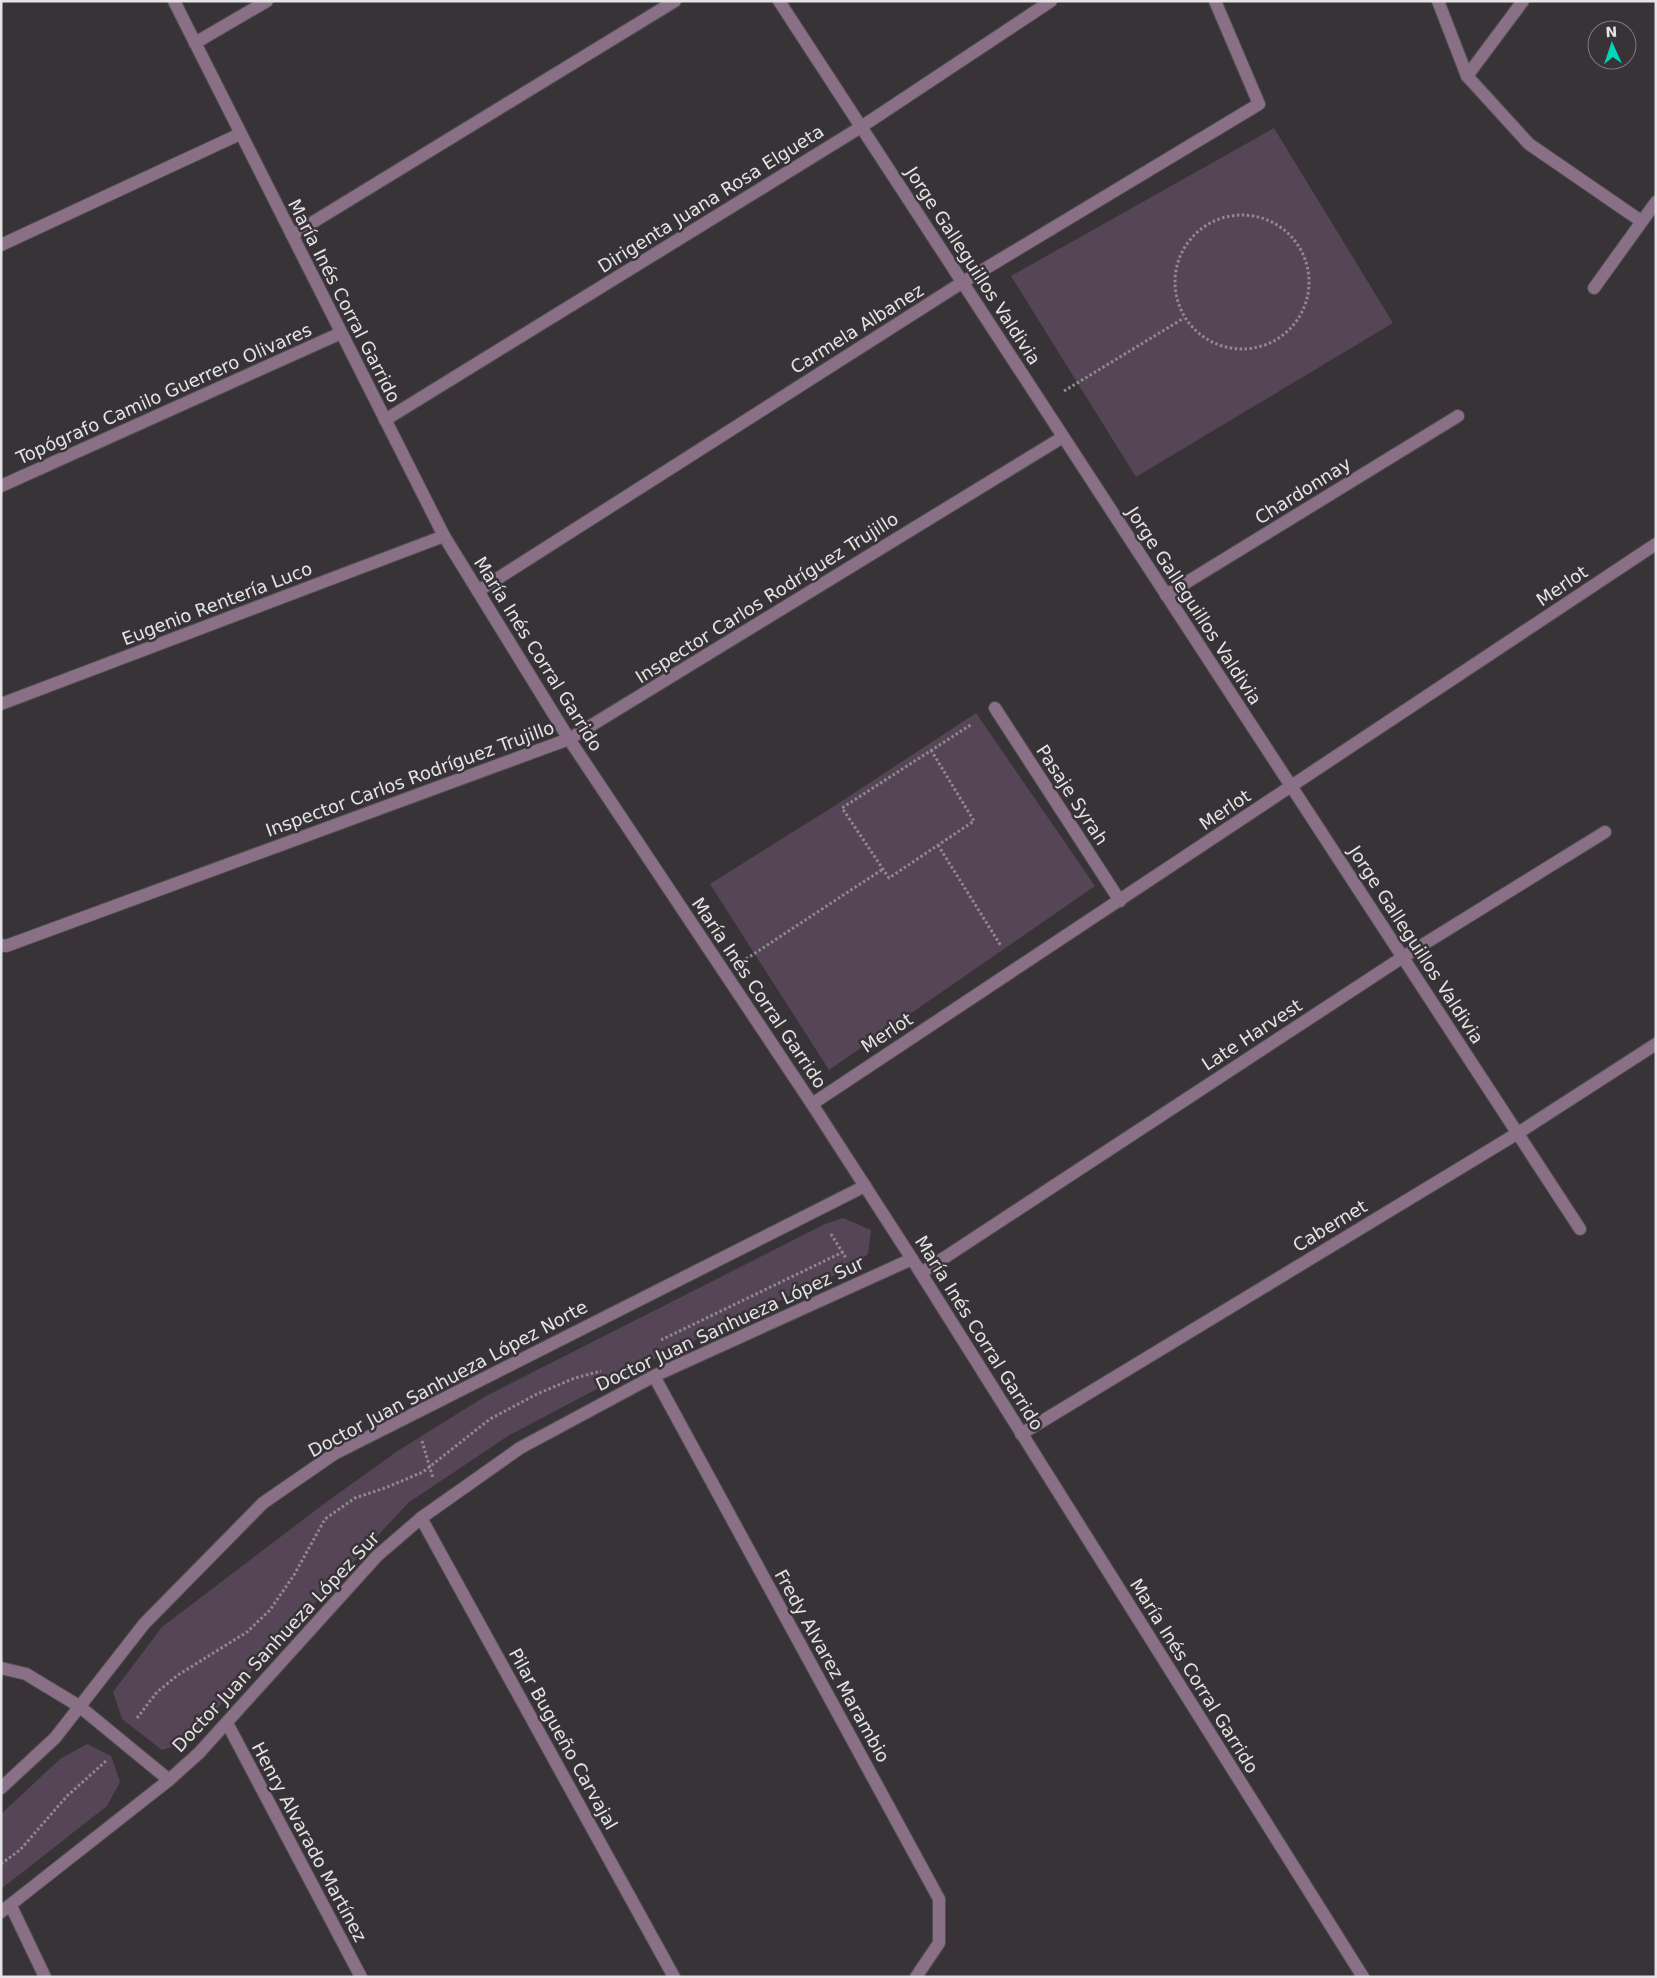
<svg xmlns="http://www.w3.org/2000/svg" width="1657" height="1978" font-family="'DejaVu Sans',sans-serif">
  <style>
    .green { fill: #564556 }
    .lines { fill: none; stroke-linecap: round; stroke-linejoin: round }
    .minor-casing { stroke: #534f53; stroke-width: 14 }
    .path { stroke: #8e8a8e; stroke-width: 3; stroke-dasharray: 2.5 2.5; stroke-linecap: butt }
    .minor { stroke: #897087; stroke-width: 12 }
    .labels { text-anchor: middle; stroke-width: 5; stroke-linejoin: round; paint-order: stroke }
    .street-label { font-size: 18px; fill: #e6e3e6; stroke: #373337 }
  </style>
  <rect width="100%" height="100%" fill="#373337"/>
  <!-- green -->
  <g class="green">
    <polygon points="1274,128 1393,323 1136,477 1011,276"/>
    <polygon points="976,713 1095,886 829,1070 710,884 839,803"/>
    <polygon points="843,1218 871,1230 868,1254 852,1267 646,1363 508,1436 408,1503 185,1743 162,1750 122,1719 113,1692 162,1627 325,1503 399,1450 486,1396 825,1224"/>
    <polygon points="87,1744 111,1756 120,1782 107,1806 1,1889 1,1814 60,1759"/>
  </g>
  <g class="lines">
    <!-- minor casing -->
    <g class="minor-casing">
      <g id="minor">
        <polyline points="174,1 444,536 569,739 812,1104 912,1259 1363,1977"/>
        <polyline points="779,1 1580,1229"/>
        <polyline points="1438,1 1467,76 1529,144 1641,221"/>
        <polyline points="195,43 267,1"/>
        <polyline points="1467,76 1523,1"/>
        <polyline points="292,235 675,1"/>
        <polyline points="1,245 240,134"/>
        <polyline points="1594,288 1656,202"/>
        <polyline points="385,420 861,127 1051,1"/>
        <polyline points="1,486 341,333"/>
        <polyline points="478,591 963,282 1259,104 1215,1"/>
        <polyline points="1166,595 1458,416"/>
        <polyline points="1,704 444,536"/>
        <polyline points="995,708 1120,901"/>
        <polyline points="1,945 6,946 569,739 1063,437"/>
        <polyline points="812,1104 1656,544"/>
        <polyline points="921,1273 1403,957 1605,832"/>
        <polyline points="654,1376 939,1899 939,1943 916,1977"/>
        <polyline points="1021,1434 1518,1133 1656,1044"/>
        <polyline points="421,1518 674,1977"/>
        <polyline points="1,1668 26,1674 79,1706 169,1780"/>
        <polyline points="227,1723 361,1977"/>
        <polyline points="1,1788 55,1738 144,1624 263,1503 334,1454 865,1186"/>
        <polyline points="11,1906 45,1977"/>
        <polyline points="1,1912 169,1780 199,1753 377,1556 421,1518 520,1448 654,1376 912,1259"/>
      </g>
    </g>
    <!-- path -->
    <g class="path">
      <circle cx="1242" cy="282" r="67"/>
      <polyline points="1064,391 1184,318"/>
      <polyline points="931,750 974,821 889,878 842,808 972,724"/>
      <polyline points="938,845 1001,946"/>
      <polyline points="746,959 883,869"/>
      <polyline points="831,1234 846,1258"/>
      <polyline points="661,1340 843,1252"/>
      <polyline points="422,1441 433,1478"/>
      <polyline points="137,1718 157,1692 178,1675 247,1632 270,1610 294,1575 325,1519 355,1498 385,1488 423,1472 490,1419 537,1394 575,1378 601,1371"/>
      <polyline points="1,1864 20,1850 67,1796 106,1761"/>
    </g>
    <!-- minor -->
    <use href="#minor" class="minor"/>
  </g>
  <g class="labels">
    <!-- street labels -->
    <g class="street-label">
      <text transform="translate(711 199) rotate(-32)" y="6">Dirigenta Juana Rosa Elgueta</text>
      <text transform="translate(973 266) rotate(57)" y="6">Jorge Galleguillos Valdivia</text>
      <text transform="translate(344 301) rotate(63)" y="6">María Inés Corral Garrido</text>
      <text transform="translate(857 329) rotate(-32)" y="6">Carmela Albanez</text>
      <text transform="translate(164 394) rotate(-24)" y="6">Topógrafo Camilo Guerrero Olivares</text>
      <text transform="translate(1303 491) rotate(-32)" y="6">Chardonnay</text>
      <text transform="translate(1562 586) rotate(-34)" y="6">Merlot</text>
      <text transform="translate(767 598) rotate(-32)" y="6">Inspector Carlos Rodríguez Trujillo</text>
      <text transform="translate(217 604) rotate(-21)" y="6">Eugenio Rentería Luco</text>
      <text transform="translate(1194 606) rotate(57)" y="6">Jorge Galleguillos Valdivia</text>
      <text transform="translate(538 654) rotate(58)" y="6">María Inés Corral Garrido</text>
      <text transform="translate(410 779) rotate(-20)" y="6">Inspector Carlos Rodríguez Trujillo</text>
      <text transform="translate(1072 795) rotate(57)" y="6">Pasaje Syrah</text>
      <text transform="translate(1225 810) rotate(-34)" y="6">Merlot</text>
      <text transform="translate(1416 945) rotate(57)" y="6">Jorge Galleguillos Valdivia</text>
      <text transform="translate(759 993) rotate(56)" y="6">María Inés Corral Garrido</text>
      <text transform="translate(887 1033) rotate(-33)" y="6">Merlot</text>
      <text transform="translate(1252 1035) rotate(-33)" y="6">Late Harvest</text>
      <text transform="translate(1330 1226) rotate(-31)" y="6">Cabernet</text>
      <text transform="translate(730 1324) rotate(-25)" y="6">Doctor Juan Sanhueza López Sur</text>
      <text transform="translate(979 1333) rotate(58)" y="6">María Inés Corral Garrido</text>
      <text transform="translate(448 1379) rotate(-28)" y="6">Doctor Juan Sanhueza López Norte</text>
      <text transform="translate(276 1642) rotate(-47)" y="6">Doctor Juan Sanhueza López Sur</text>
      <text transform="translate(832 1666) rotate(61)" y="6">Fredy Alvarez Marambio</text>
      <text transform="translate(1194 1676) rotate(58)" y="6">María Inés Corral Garrido</text>
      <text transform="translate(563 1739) rotate(61)" y="6">Pilar Bugueño Carvajal</text>
      <text transform="translate(309 1842) rotate(62)" y="6">Henry Alvarado Martínez</text>
    </g>
  </g>
  <!-- border -->
  <rect width="1657" height="1978" fill="none" stroke="#e6e3e6" stroke-width="5"/>
  <!-- north arrow -->
  <g transform="translate(1612 45) rotate(357)"><circle r="24" fill="#373337" stroke="#7d797d"/>
  <path d="M0-4L9 19L0 12L-9 19Z" fill="#00d5b7"/>
  <text y="-8" font-size="14" font-weight="bold" text-anchor="middle" fill="#e6e3e6">N</text>
  </g>
</svg>
